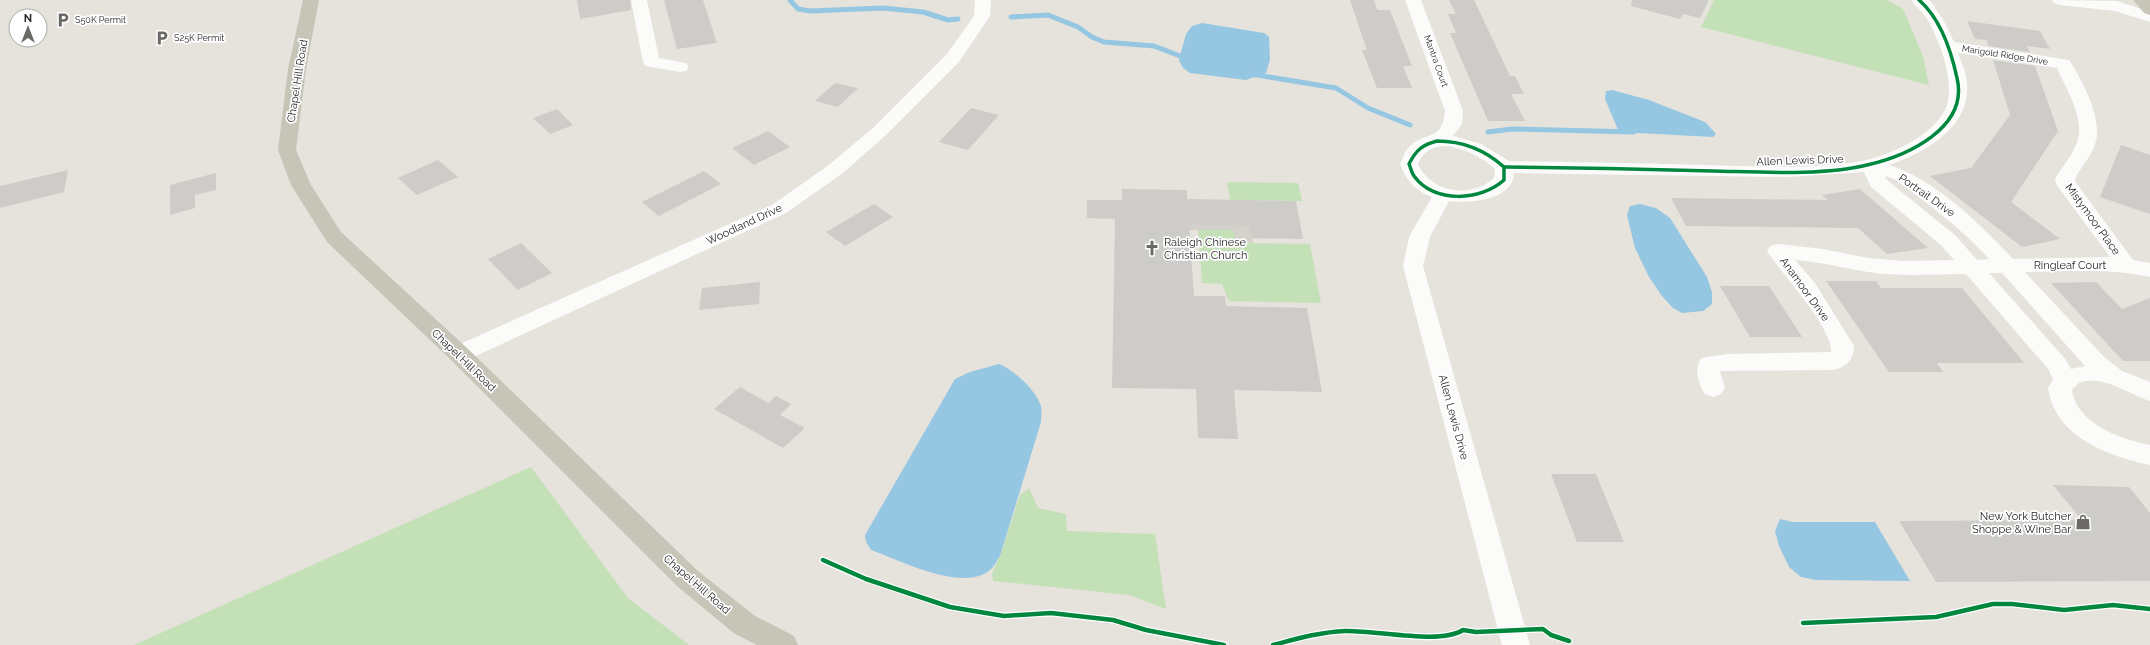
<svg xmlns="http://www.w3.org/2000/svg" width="2150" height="645" font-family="Raleway,sans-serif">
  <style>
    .green { fill: #c4e0b7 }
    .plaza { fill: #d4d1cb }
    .water { fill: #95c6e2 }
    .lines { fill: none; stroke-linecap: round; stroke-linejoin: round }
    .stream { stroke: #95c6e2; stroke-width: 5 }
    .building { fill: #ceccc8 }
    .minor { fill: #fbfbfa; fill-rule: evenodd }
    .major { fill: #c7c5b8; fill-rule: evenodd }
    .cycleway-far1-casing { stroke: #fff; stroke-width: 5.5 }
    .cycleway-casing { stroke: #fff; stroke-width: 7 }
    .cycleway-far1 { stroke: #00873e; stroke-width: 3.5 }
    .cycleway { stroke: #00873e; stroke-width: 4.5 }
    .labels { text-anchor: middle; stroke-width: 3.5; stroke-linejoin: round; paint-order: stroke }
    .far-poi-label { font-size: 9px; fill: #272727; stroke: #fff; text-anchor: start }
    .far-street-label { font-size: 9px; fill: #272727; stroke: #fff }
    .street-label { font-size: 11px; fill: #272727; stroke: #fff }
    .poi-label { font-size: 11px; fill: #272727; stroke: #fff; text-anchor: start }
  </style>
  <rect width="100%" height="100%" fill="#e6e3dc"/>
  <!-- green -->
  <g class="green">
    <polygon points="1714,0 1887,0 1903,9 1923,56 1929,85 1701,27"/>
    <polygon points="1227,182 1298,183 1302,201 1230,200"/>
    <polygon points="1198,230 1233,230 1236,243 1310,244 1321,303 1229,301 1222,284 1202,283"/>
    <polygon points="531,467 628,598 689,645 134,645"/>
    <polygon points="1029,488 1038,508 1066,514 1067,531 1155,534 1166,609 1129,595 993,581 992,573 1000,556 1020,495"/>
  </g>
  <!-- plaza -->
  <polygon class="plaza" points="1189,225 1250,226 1253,243 1236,243 1233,230 1189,230"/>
  <!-- water -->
  <g class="water">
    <polygon points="1202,23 1264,33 1269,37 1270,60 1266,73 1246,80 1190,73 1183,68 1179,60 1186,34 1192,26"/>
    <polygon points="1612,90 1649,100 1705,122 1716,134 1713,137 1619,132 1605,99 1606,91"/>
    <polygon points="1640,204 1656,208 1670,218 1707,277 1712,292 1712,304 1703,311 1682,313 1673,308 1662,296 1649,277 1635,248 1627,215 1630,206"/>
    <path d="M 999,364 C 1014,370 1036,390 1041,406 C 1042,410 1041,417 1041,422 L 1000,556 C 997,560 995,566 991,569 C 965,594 899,560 871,550 L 866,542 L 865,535 L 955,379 L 970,372 Z"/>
    <polygon points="1780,519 1792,522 1875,522 1910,581 1816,580 1801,577 1789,567 1779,546 1775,531"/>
  </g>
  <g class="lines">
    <!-- stream -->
    <g class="stream">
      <polyline points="790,0 798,9 810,11 883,8 923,12 948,20 958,19"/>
      <polyline points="1011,17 1048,15 1078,27 1092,37 1104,42 1154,46 1188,59"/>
      <polyline points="1251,74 1336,88 1368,108 1410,125"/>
      <polyline points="1488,132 1512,129 1634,132"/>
    </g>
  </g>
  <!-- building -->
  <g class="building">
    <polygon points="577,0 630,0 631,10 580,19"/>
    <polygon points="664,0 703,0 717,43 677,49"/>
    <polygon points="1350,0 1374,0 1377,10 1390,10 1412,66 1403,66 1412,88 1377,88 1362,50 1367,50"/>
    <polygon points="1449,0 1474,0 1510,76 1515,76 1524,94 1511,94 1525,121 1488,121 1450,33 1456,33 1448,14 1456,14"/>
    <polygon points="1632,0 1709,0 1700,18 1683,14 1680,19 1631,6"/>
    <polygon points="1967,21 2040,31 2050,49 2027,46 2030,52 1988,46 1987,40 1975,39"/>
    <polygon points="1993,60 2035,66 2058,131 2011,202 2060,239 2022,247 1930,176 1971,168 2010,115"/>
    <polygon points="835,83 858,88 838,107 815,101"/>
    <polygon points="971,108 999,115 968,150 939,142"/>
    <polygon points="557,109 573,125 550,134 533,118"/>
    <polygon points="768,131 790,147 754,165 732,148"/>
    <polygon points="2121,145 2150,155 2150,214 2100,197"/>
    <polygon points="438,160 458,177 417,195 398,178"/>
    <polygon points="68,170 64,192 0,208 0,186"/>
    <polygon points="704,171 721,184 659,216 642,202"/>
    <polygon points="216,173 216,190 195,195 195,208 170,215 170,185"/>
    <polygon points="1122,189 1187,190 1187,199 1296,201 1303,239 1252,238 1250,226 1189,225 1194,296 1225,296 1226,306 1307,308 1322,392 1234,390 1238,439 1198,438 1196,389 1112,388 1115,219 1087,218 1087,200 1122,200"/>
    <polygon points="1860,189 1928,248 1887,254 1858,228 1686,226 1671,198 1828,200 1822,195"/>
    <polygon points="874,204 893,217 845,246 826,232"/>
    <polygon points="521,243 552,273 518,290 488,259"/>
    <polygon points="1826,281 1876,281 1881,288 1962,288 2024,363 1937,363 1943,372 1889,372"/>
    <polygon points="760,282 759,304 699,310 702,288"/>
    <polygon points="2096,282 2122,309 2150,298 2150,361 2123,361 2051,283"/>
    <polygon points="1720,286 1769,286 1802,337 1750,337"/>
    <polygon points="740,387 768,403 776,396 791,404 780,415 805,428 783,448 714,409"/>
    <polygon points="1551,474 1596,474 1624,542 1577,542"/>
    <polygon points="2053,485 2129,487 2150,513 2150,581 1936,582 1899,521 2082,520"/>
  </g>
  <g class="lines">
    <!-- minor -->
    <g class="minor">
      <polygon points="631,0 647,0 659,58 686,63 689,67 686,71 680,72 645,66 643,62"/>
      <polygon points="975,0 991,0 990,16 959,62 886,135 843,173 786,213 467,360 459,362 451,360 448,354 451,348 772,205 829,165 874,127 947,54 974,16"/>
      <path d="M 1405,0 L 1421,0 L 1463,111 L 1462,124 L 1453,136 L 1481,144 L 1509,161 C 1573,162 1638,163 1702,165 C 1755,166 1810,170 1862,161 C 1890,156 1942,132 1948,101 C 1953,77 1939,37 1925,16 C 1921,10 1915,6 1911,0 L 1929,0 L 1931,2 L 1944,21 L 1954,42 L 2069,60 C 2082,79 2102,119 2096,141 C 2093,155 2081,166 2075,179 L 2076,183 L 2133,260 L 2150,263 L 2150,277 C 2109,268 2067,272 2025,272 L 2105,358 L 2122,371 L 2150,382 L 2150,401 C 2131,395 2100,373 2079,383 C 2076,385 2074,388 2072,390 C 2077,424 2120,439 2150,445 L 2150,465 C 2108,456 2055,437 2048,388 L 2053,380 L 2049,370 L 1966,274 C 1933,274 1900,277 1868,272 C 1844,268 1820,262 1795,260 L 1815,283 L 1854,346 C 1853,360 1848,366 1834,370 L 1720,371 L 1725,388 L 1721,394 L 1713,397 L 1705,394 C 1698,383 1694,370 1701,358 L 1727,354 L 1831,352 C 1834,329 1780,272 1767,251 L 1770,246 L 1777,244 L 1823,249 L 1868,258 L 1904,261 L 1954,260 L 1942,246 L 1871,187 L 1864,172 L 1788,177 L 1514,173 C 1514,200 1469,204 1449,201 L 1430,237 L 1423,266 L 1530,645 L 1502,645 L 1403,266 L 1409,237 L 1432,197 C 1415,191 1406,180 1400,164 C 1403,158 1405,150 1411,145 C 1428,131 1442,141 1445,111 ZM 1958,53 L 2057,68 C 2067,91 2088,122 2075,147 C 2070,159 2061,168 2055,179 L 2056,184 L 2110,257 L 2013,259 C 1979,223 1936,180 1889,165 C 1924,153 1970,128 1967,85 C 1967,75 1962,63 1958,53 ZM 1449,146 C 1466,150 1482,157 1495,169 L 1494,178 C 1471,199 1431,193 1418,164 C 1425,149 1434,146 1449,146 ZM 1885,176 L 1894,179 C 1929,204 1961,228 1989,259 L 1977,260 L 1956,236 L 1887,180 ZM 1989,273 L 2002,273 L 2085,366 L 2071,369 L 2066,360 Z"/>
      <polygon points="2052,0 2117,1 2150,12 2150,22 2115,11 2060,5 2054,3"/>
    </g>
    <!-- major -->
    <g class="major">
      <polygon points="303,0 319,0 306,69 296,150 311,185 341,232 467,348 698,571 755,616 794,636 798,645 757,645 735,634 678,587 451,360 327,242 291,185 278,150 288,69"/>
      <polygon points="2133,0 2150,0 2150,15 2144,13"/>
    </g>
    <!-- cycleway-far1 casing -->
    <g class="cycleway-far1-casing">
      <g id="cycleway-far1">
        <path d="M 1437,141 C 1463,141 1485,150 1504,167 L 1504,180 C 1481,201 1434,204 1414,176 C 1411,172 1411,168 1409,164 C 1416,150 1422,145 1437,141 Z"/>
        <path d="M 1504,167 C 1574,168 1643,169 1713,171 C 1760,172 1822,176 1867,165 C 1907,156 1969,128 1957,78 C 1951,50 1941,19 1919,0"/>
      </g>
    </g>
    <!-- cycleway casing -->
    <g class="cycleway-casing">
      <g id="cycleway">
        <polyline points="823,560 866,579 950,607 1004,616 1051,613 1113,620 1146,630 1224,645"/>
        <polyline points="1803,623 1936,617 1993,604 2012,604 2064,610 2113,605 2150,609"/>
        <path d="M 1273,645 C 1296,639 1320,632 1345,631 C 1376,630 1440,645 1463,630 L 1476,632 L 1543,629 L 1551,635 L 1569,641"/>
      </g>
    </g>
    <!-- cycleway-far1 -->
    <use href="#cycleway-far1" class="cycleway-far1"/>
    <!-- cycleway -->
    <use href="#cycleway" class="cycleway"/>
  </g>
  <!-- icons -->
  <defs>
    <g id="parking-bare" transform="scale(1.2)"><path d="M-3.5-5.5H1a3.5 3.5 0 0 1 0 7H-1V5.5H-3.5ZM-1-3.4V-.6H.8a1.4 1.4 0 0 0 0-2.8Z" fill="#6a6966" stroke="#fff" stroke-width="2.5" paint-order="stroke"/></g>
    <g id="church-bare" transform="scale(1.2)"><path d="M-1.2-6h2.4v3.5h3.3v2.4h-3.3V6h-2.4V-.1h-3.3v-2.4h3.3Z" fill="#6a6966" stroke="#fff" stroke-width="2.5" paint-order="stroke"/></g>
    <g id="shop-bare" transform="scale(1.2)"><path d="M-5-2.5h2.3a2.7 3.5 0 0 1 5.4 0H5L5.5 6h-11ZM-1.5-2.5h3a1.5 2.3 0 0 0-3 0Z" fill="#6a6966" stroke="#fff" stroke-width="2.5" paint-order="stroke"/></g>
  </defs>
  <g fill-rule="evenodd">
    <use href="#parking-bare" x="63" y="20"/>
    <use href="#parking-bare" x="162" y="38"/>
    <use href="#church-bare" x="1152" y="248"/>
    <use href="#shop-bare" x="2083" y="522"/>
  </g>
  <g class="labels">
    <!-- far-poi labels -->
    <g class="far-poi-label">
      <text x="75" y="23">S50K Permit</text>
      <text x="174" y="41">S25K Permit</text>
    </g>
    <!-- far-street labels -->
    <g class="far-street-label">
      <text transform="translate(2005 55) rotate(9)" y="3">Marigold Ridge Drive</text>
      <text transform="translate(1436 61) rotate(70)" y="3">Mantra Court</text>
    </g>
    <!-- street labels -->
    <g class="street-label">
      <text transform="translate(297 81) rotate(-81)" y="4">Chapel Hill Road</text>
      <text transform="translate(1800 160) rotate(-2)" y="4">Allen Lewis Drive</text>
      <text transform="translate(1927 195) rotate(35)" y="4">Portrait Drive</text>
      <text transform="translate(2093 219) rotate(54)" y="4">Mistymoor Place</text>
      <text transform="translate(744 224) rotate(-25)" y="4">Woodland Drive</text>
      <text x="2070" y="269">Ringleaf Court</text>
      <text transform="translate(1805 289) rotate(54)" y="4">Anamoor Drive</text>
      <text transform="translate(464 360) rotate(44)" y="4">Chapel Hill Road</text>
      <text transform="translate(1454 417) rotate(75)" y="4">Allen Lewis Drive</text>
      <text transform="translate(697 584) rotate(41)" y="4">Chapel Hill Road</text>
    </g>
    <!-- poi labels -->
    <g class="poi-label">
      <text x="1164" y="246">Raleigh Chinese<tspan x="1164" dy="13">Christian Church</tspan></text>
      <text x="2071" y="520" text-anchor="end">New York Butcher<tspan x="2071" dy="13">Shoppe &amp; Wine Bar</tspan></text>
    </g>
  </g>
  <!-- north arrow -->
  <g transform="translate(28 28)"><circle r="19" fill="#ffffff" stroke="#a9a9a9"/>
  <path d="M0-3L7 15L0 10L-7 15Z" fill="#6a6966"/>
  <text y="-6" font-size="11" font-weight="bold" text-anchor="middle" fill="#272727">N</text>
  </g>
</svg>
